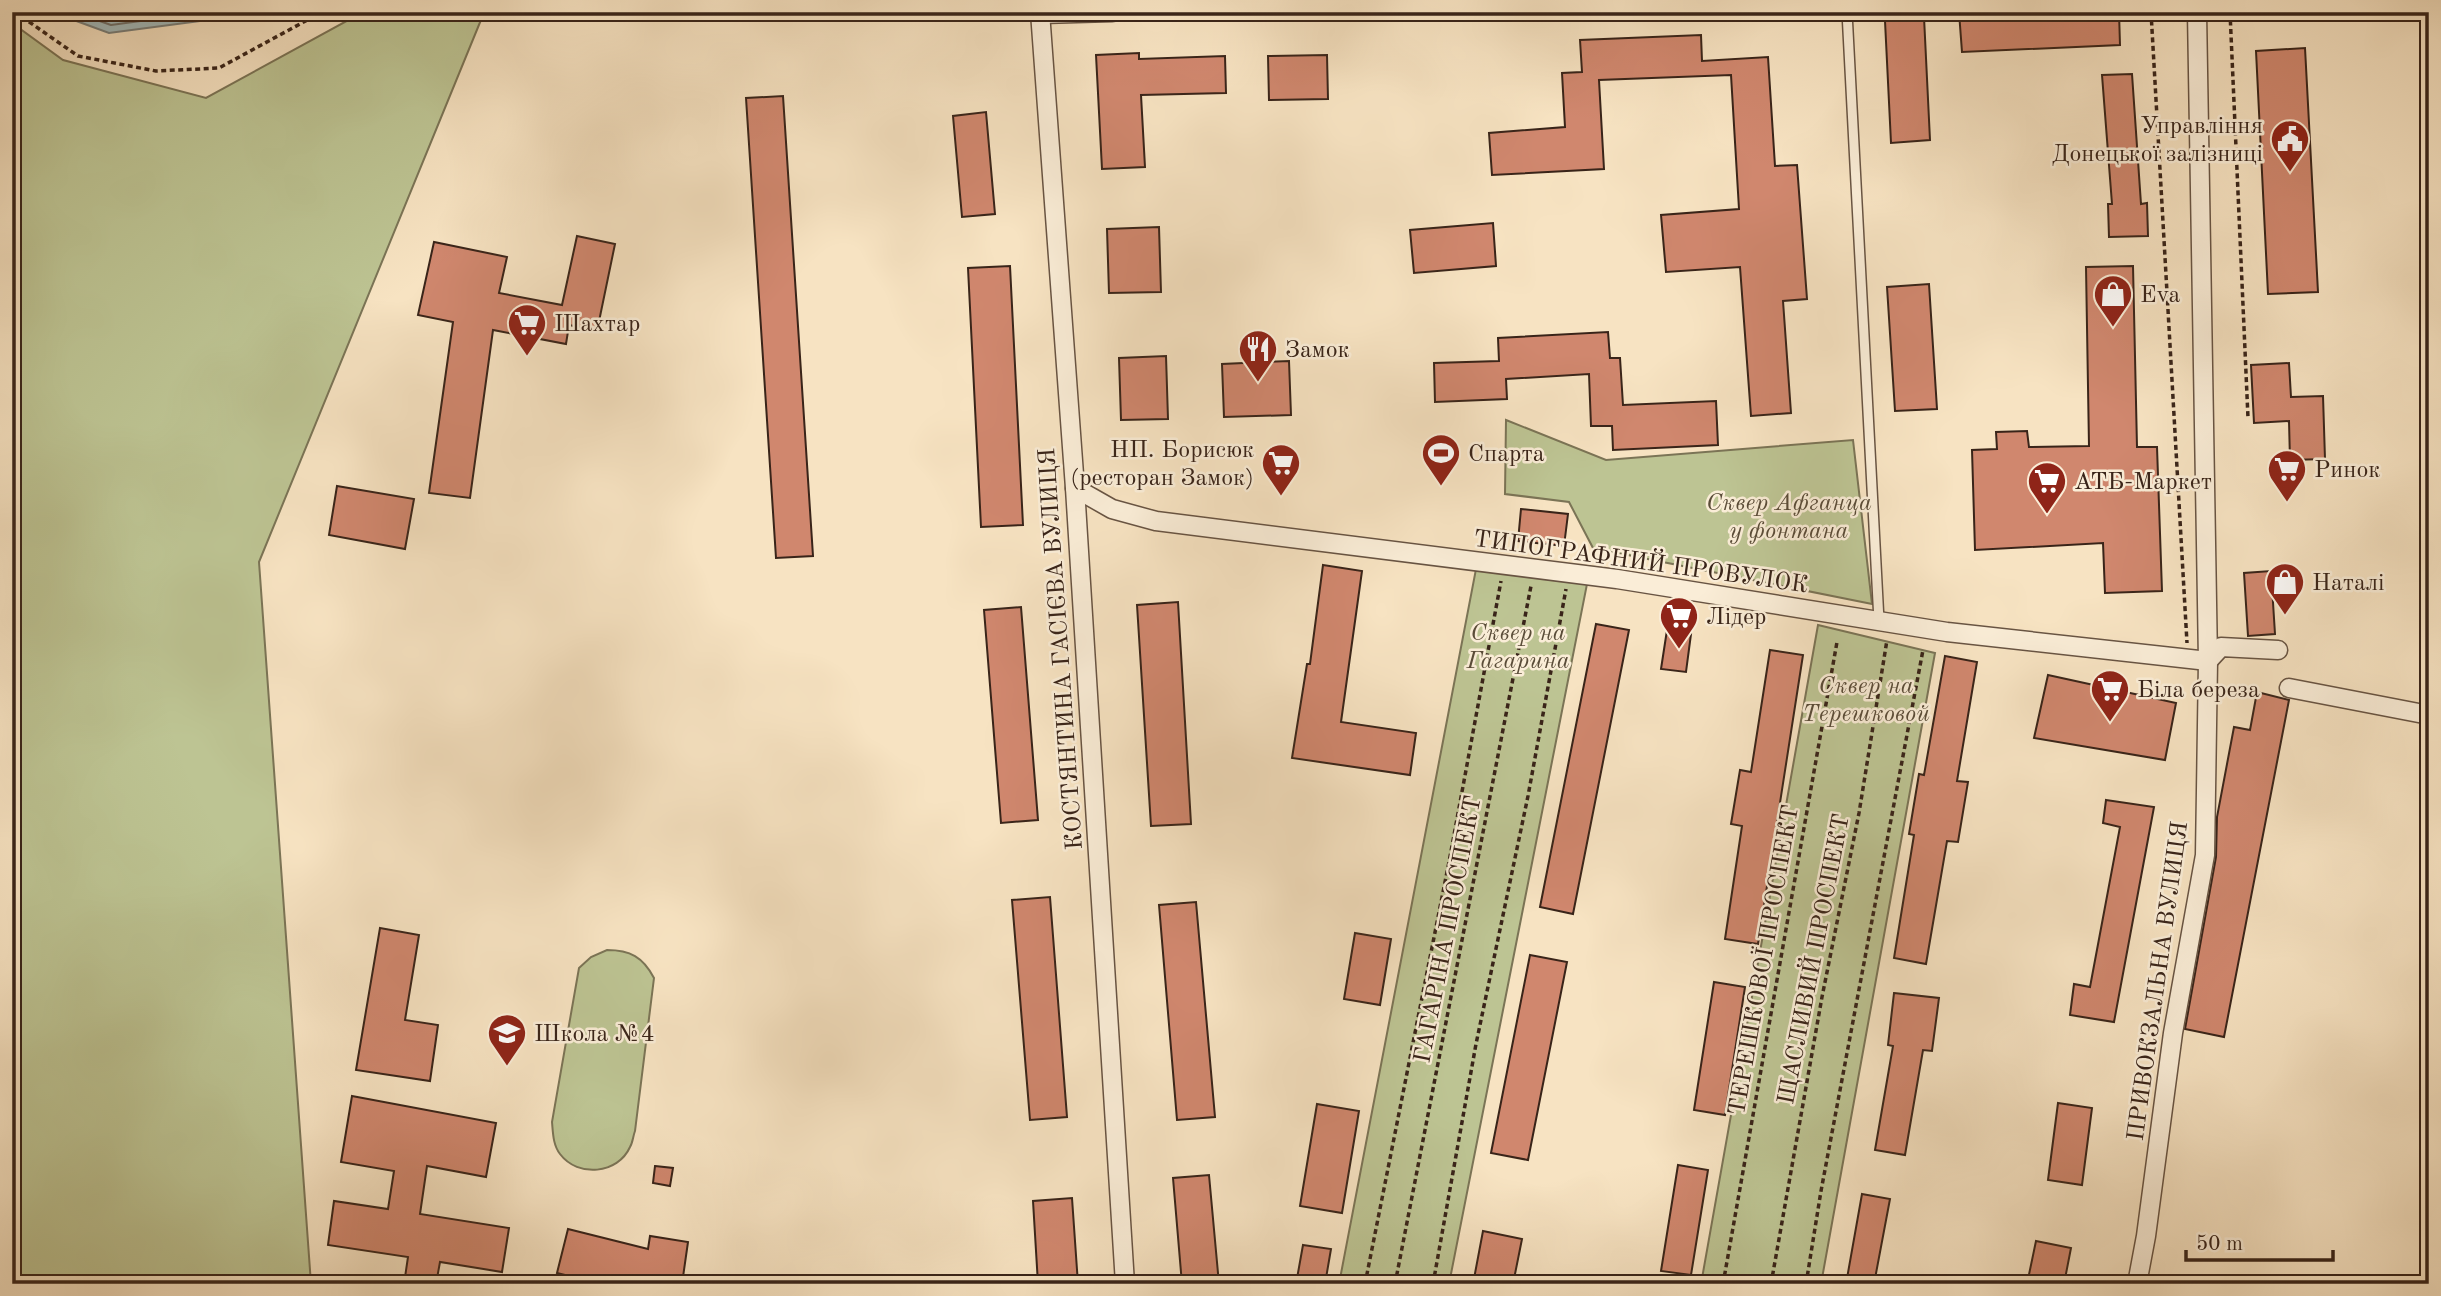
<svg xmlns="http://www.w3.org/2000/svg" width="2441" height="1296" font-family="'Old Standard TT',serif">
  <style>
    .green { fill: #bdc493; stroke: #7b7456; stroke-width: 2 }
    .water { fill: #a2bbbe; stroke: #787f7c; stroke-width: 2 }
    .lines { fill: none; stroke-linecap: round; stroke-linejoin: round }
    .shore { stroke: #6e706c; stroke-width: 2 }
    .building { fill: #d0876e; stroke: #392419; stroke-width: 2 }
    .lane-casing { stroke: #685443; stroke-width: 12 }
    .street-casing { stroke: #685443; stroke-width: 21 }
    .path { stroke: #392419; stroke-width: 3.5; stroke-dasharray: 5 3.5; stroke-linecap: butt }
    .lane { stroke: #faedd7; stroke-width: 9 }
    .street { stroke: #faedd7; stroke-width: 18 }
    .labels { text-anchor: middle; stroke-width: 5; stroke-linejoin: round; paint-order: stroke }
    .poi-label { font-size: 24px; fill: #392419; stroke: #faedd7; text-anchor: start }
    .park-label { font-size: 24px; font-style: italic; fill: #5a4c38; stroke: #faedd7 }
    .street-label { font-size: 24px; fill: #392419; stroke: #faedd7 }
  </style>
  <rect width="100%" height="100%" fill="#f7e3c2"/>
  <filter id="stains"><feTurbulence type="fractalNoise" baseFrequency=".00286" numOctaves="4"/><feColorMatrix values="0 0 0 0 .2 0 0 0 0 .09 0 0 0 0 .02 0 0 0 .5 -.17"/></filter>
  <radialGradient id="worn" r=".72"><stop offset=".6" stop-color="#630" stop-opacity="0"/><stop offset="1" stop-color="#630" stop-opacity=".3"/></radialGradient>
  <!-- green -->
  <g class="green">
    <polygon points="363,12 487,12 483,15 259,562 311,1284 12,1284 12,23 63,60 206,98"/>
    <polygon points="1506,420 1606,460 1853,440 1872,604 1593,548 1569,502 1505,494"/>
    <polygon points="1476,569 1588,579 1449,1284 1339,1284"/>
    <polygon points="1818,625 1935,653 1821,1284 1701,1284"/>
    <path d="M 607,950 C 630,950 643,957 654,978 L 635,1131 C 633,1136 633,1142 630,1147 C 618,1174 578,1178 560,1154 C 553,1145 553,1133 552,1122 L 579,968 L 591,957 Z"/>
  </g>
  <!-- water -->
  <polygon class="water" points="61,12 232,12 200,21 109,33 71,19"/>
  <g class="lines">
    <!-- shore -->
    <polyline class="shore" points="74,12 111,25 207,12"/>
  </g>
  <!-- building -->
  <g class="building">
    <polygon points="1959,12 2119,12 2120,45 1962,52"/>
    <polygon points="1924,17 1930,140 1891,143 1885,21"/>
    <polygon points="1701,35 1702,61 1768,57 1775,166 1797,165 1807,299 1783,301 1791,413 1751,416 1740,267 1666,272 1661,215 1739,209 1731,75 1599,80 1604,169 1492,175 1489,133 1565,127 1562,73 1582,72 1580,40"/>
    <polygon points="2305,48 2318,292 2268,294 2256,51"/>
    <polygon points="1139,53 1139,59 1225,56 1226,93 1141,95 1145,167 1102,169 1096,55"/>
    <polygon points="1327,55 1328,99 1269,100 1268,56"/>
    <polygon points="2132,74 2141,204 2147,203 2148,236 2109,237 2108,204 2112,204 2102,75"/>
    <polygon points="783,96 813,556 776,558 746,98"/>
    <polygon points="986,112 995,214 962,217 953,116"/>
    <polygon points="1493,223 1496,266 1414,273 1410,230"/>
    <polygon points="1159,227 1161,292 1109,293 1107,229"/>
    <polygon points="577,236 615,244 597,331 569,325 566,344 493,330 470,498 429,493 453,322 418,315 434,242 507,257 499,293 562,305"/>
    <polygon points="1010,266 1023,525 981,527 968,268"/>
    <polygon points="2133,266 2137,447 2157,447 2162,591 2105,593 2103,543 1975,550 1972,450 1997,449 1996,432 2027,431 2029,447 2089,446 2086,267"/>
    <polygon points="1929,284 1937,409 1895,411 1887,287"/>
    <polygon points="1608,332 1610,358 1620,358 1623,405 1716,401 1718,445 1613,450 1612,426 1591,426 1589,374 1506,379 1507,399 1435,402 1434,363 1499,361 1498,338"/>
    <polygon points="1166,356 1168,419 1121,420 1119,358"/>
    <polygon points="1289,361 1291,415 1224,417 1222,364"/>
    <polygon points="2289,363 2291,397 2323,396 2325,459 2290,460 2289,421 2254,423 2251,365"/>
    <polygon points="337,486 414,499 405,549 329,535"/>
    <polygon points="1521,509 1568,514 1564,546 1518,541"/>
    <polygon points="1323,565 1362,571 1341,722 1416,733 1410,775 1292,758 1307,664 1310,664"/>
    <polygon points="2271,571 2275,634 2248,636 2244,573"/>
    <polygon points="1178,602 1191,824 1151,826 1137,605"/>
    <polygon points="1021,607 1038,820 1001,823 984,610"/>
    <polygon points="1596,624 1629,630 1573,914 1540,907"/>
    <polygon points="1667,630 1691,634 1686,672 1661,669"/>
    <polygon points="1770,650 1803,655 1758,944 1725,939 1742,826 1731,824 1740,770 1751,772"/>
    <polygon points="1945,656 1977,662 1957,781 1968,782 1958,842 1947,841 1926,964 1894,958 1914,835 1909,834 1919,774 1924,775"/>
    <polygon points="2048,675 2176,703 2165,760 2034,738"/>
    <polygon points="2257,692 2289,700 2224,1037 2185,1029 2216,857 2217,817 2234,727 2250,730"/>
    <polygon points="2106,800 2154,807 2114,1022 2070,1015 2074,984 2090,987 2120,827 2103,823"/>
    <polygon points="1050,897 1067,1117 1030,1120 1012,900"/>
    <polygon points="1196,902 1215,1117 1177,1120 1159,905"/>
    <polygon points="380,928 419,935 405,1020 438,1025 430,1081 356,1070"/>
    <polygon points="1355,933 1391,939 1380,1005 1344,999"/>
    <polygon points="1530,955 1567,962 1528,1160 1491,1153"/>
    <polygon points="1714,982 1745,987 1725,1115 1694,1110"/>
    <polygon points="1894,993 1939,998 1932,1051 1923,1050 1905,1155 1875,1150 1893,1046 1888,1045"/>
    <polygon points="352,1096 496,1123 486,1177 427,1166 420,1214 509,1228 502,1272 440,1262 436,1284 404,1284 408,1257 328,1245 334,1201 388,1209 394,1171 341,1162"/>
    <polygon points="2058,1103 2092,1108 2082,1185 2048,1180"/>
    <polygon points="1317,1104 1359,1111 1342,1213 1300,1206"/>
    <polygon points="1678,1165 1708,1170 1691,1275 1661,1271"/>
    <polygon points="655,1166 673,1168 670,1186 653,1183"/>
    <polygon points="1209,1175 1219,1284 1182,1284 1173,1178"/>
    <polygon points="1862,1194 1890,1199 1874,1284 1846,1284"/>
    <polygon points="1072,1198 1078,1284 1038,1284 1033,1201"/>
    <polygon points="568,1229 648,1249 650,1236 688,1242 682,1284 601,1284 557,1273"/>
    <polygon points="1483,1231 1522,1239 1513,1284 1473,1284"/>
    <polygon points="2036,1241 2071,1248 2064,1284 2027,1284"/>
    <polygon points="1303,1245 1331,1249 1325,1284 1296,1284"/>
  </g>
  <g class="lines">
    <!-- lane casing -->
    <g class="lane-casing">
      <polyline id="lane" points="1847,12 1879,621"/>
    </g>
    <!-- street casing -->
    <g class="street-casing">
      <g id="street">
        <polyline points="1040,12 1075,488 1125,1284"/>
        <polyline points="1041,14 1112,12"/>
        <polyline points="1075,488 1112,509 1156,521 1617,579 1947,632 2208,661 2221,647 2278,650"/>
        <polyline points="2289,688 2429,715"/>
        <polyline points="2137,1284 2146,1236 2173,1033 2205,855 2208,661 2197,12"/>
      </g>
    </g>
    <!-- path -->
    <g class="path">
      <polyline points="15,12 78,56 156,71 219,68 322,12"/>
      <polyline points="2151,12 2187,643"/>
      <polyline points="2230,12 2248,418"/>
      <polyline points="1365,1284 1449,862 1501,581"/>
      <polyline points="1395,1284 1531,586"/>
      <polyline points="1433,1284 1476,1044 1528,796 1566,589"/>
      <polyline points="1723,1284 1837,642"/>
      <polyline points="1771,1284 1822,997 1859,813 1887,640"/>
      <polyline points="1806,1284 1821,1191 1923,650"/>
    </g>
    <!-- lane -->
    <use href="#lane" class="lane"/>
    <!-- street -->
    <use href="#street" class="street"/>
  </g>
  <!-- icons -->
  <defs>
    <g id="civic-pin" transform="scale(2.0125)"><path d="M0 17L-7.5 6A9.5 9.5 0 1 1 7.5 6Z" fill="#8f2418" stroke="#faedd7"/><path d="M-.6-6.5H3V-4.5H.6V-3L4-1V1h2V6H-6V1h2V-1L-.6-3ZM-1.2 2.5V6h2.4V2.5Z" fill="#fff"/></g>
    <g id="shop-pin" transform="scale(2.0125)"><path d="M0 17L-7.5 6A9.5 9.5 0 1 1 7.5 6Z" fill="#8f2418" stroke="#faedd7"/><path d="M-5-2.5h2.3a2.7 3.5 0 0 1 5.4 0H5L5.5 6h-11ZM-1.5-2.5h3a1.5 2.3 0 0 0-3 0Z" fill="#fff"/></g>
    <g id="supermarket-pin" transform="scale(2.0125)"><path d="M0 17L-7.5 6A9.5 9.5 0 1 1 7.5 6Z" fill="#8f2418" stroke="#faedd7"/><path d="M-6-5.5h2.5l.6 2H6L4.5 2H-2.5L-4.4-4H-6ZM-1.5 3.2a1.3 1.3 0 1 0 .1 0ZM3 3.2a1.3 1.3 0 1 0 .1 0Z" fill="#fff"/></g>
    <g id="restaurant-pin" transform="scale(2.0125)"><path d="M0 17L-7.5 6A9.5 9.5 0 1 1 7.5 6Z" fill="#8f2418" stroke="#faedd7"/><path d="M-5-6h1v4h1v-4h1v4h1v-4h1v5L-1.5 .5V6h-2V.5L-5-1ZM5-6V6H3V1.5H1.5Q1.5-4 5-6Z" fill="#fff"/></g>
    <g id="stadium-pin" transform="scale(2.0125)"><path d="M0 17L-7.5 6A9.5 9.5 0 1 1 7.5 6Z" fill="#8f2418" stroke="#faedd7"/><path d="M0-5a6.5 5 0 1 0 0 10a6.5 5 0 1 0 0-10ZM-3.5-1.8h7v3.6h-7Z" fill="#fff"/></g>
    <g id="school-pin" transform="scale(2.0125)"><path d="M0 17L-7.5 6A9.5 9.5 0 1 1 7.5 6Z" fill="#8f2418" stroke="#faedd7"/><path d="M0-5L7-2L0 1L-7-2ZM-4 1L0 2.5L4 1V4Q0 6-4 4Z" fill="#fff"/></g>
  </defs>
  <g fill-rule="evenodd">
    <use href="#civic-pin" x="2290" y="139"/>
    <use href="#shop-pin" x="2113" y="294"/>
    <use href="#supermarket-pin" x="527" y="323"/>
    <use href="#restaurant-pin" x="1258" y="349"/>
    <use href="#stadium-pin" x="1441" y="453"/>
    <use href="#supermarket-pin" x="1281" y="463"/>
    <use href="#supermarket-pin" x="2287" y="469"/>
    <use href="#supermarket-pin" x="2047" y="481"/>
    <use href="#shop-pin" x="2285" y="582"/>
    <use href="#supermarket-pin" x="1679" y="616"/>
    <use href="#supermarket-pin" x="2110" y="689"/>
    <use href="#school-pin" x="507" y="1033"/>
  </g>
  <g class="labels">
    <!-- poi labels -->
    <g class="poi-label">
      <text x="2263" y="133" text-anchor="end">Управління<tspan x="2263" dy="28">Донецької залізниці</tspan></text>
      <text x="2140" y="302">Eva</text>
      <text x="554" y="331">Шахтар</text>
      <text x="1285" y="357">Замок</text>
      <text x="1254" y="457" text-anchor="end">НП. Борисюк<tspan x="1254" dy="28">(ресторан Замок)</tspan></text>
      <text x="1468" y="461">Спарта</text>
      <text x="2314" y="477">Ринок</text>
      <text x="2074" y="489">АТБ-Маркет</text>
      <text x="2312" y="590">Наталі</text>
      <text x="1706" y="624">Лідер</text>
      <text x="2137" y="697">Біла береза</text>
      <text x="534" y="1041">Школа №4</text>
    </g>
    <!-- park labels -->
    <g class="park-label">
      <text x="1789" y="510">Сквер Афганца<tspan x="1789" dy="28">у фонтана</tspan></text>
      <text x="1518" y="640">Сквер на<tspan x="1518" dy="28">Гагарина</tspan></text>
      <text x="1866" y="693">Сквер на<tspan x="1866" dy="28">Терешковой</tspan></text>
    </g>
    <!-- street labels -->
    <g class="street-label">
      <text transform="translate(1641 561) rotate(8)" y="8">ТИПОГРАФНИЙ ПРОВУЛОК</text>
      <text transform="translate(1060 649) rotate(-94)" y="8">КОСТЯНТИНА ГАСІЄВА ВУЛИЦЯ</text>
      <text transform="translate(1447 929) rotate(-79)" y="8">ГАГАРІНА ПРОСПЕКТ</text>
      <text transform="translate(1813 959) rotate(-79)" y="8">ЩАСЛИВИЙ ПРОСПЕКТ</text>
      <text transform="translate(1763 960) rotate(-80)" y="8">ТЕРЕШКОВОЇ ПРОСПЕКТ</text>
      <text transform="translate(2157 981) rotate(-82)" y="8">ПРИВОКЗАЛЬНА ВУЛИЦЯ</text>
    </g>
  </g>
  <!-- margin -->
  <rect width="2441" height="1296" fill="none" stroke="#f7e3c2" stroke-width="42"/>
  <rect x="14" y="14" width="2413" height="1268" fill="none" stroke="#392419" stroke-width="3.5"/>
  <rect x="21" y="21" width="2399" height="1254" fill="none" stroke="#392419" stroke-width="2"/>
  <!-- scale -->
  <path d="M2186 1250v10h147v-10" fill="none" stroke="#392419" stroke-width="3.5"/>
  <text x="2196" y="1250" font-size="21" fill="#392419" stroke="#faedd7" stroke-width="5" paint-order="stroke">50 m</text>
  <rect width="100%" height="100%" filter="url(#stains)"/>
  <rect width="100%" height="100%" fill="url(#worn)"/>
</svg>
